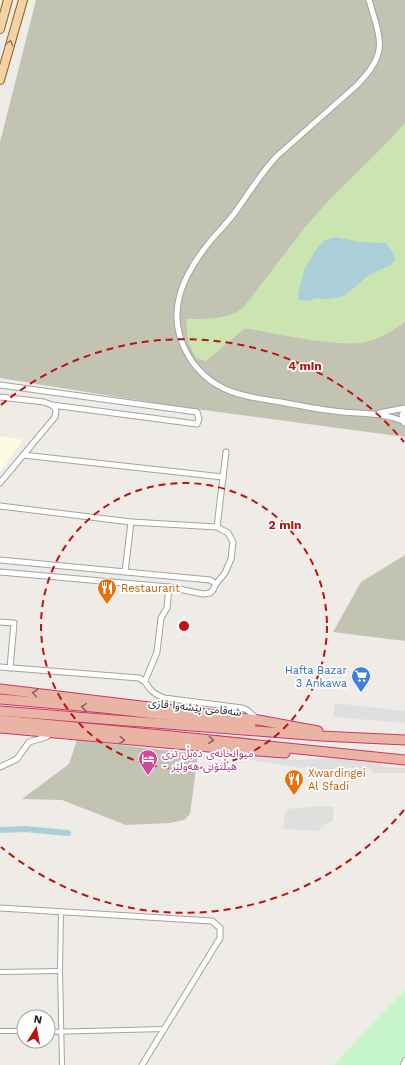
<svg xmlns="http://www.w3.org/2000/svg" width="405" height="1065" font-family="'Work Sans','Noto Sans Arabic',sans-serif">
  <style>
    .education { fill: #fdfce2 }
    .construction { fill: #c3c3b3 }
    .grass { fill: #cbe5b1 }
    .park { fill: #c7f5ca }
    .parking { fill: #dfdfdf }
    .water { fill: #abcfd9 }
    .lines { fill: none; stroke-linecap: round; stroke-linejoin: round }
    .canal { stroke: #abcfd9; stroke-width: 6 }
    .pedestrian-casing { stroke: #a3a3a3; stroke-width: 6 }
    .minor-casing { stroke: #a3a3a3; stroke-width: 7 }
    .primary-casing { stroke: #8f620c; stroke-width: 10 }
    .trunk-casing { stroke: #cd346a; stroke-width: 11 }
    .pedestrian { stroke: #fff; stroke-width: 4 }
    .minor { stroke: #fff; stroke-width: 5 }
    .primary { stroke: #f5d2a6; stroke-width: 8 }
    .trunk { stroke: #eab4a5; stroke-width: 9 }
    .oneway { stroke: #958169 }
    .oneway2 { stroke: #846a62 }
    .ring { fill: none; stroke: #bf1012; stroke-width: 2; stroke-dasharray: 7 5 }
    .labels { text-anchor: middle; stroke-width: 3.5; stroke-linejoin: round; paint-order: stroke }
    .food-label { font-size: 11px; fill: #c56008; stroke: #fff; text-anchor: start }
    .shop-label { font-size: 11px; fill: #366cbe; stroke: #fff; text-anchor: end }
    .street-label { font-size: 11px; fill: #1f1f1f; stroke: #fff }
    .hotel-label { font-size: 11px; fill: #b23c85; stroke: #fff; text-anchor: start }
    .centre { fill: #bf1012; stroke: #fff; stroke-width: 2 }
    .ring-label { font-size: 12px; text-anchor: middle; font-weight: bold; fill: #bf1012; stroke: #fff; stroke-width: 3.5; stroke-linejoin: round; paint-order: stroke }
  </style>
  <rect width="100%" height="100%" fill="#efece7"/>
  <!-- education -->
  <polygon class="education" points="0,436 23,440 0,472"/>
  <!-- construction -->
  <g class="construction">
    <polygon points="36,0 405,0 405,437 173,406 0,378 0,142"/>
    <polygon points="405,555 405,641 333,632 361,582"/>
    <polygon points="77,740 198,754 190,814 184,820 170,823 126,825 62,800 22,799 69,764"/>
  </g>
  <!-- grass -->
  <path class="grass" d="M 405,123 L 405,322 C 394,330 382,337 370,341 C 342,349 280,334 250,329 L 244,329 L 206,361 L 196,358 L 188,341 L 186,319 C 205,319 227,320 243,308 L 306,226 L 330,199 L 382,148 Z"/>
  <!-- park -->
  <polygon class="park" points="405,990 405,1065 334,1065 380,1015"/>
  <!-- parking -->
  <g class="parking">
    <polygon points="334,703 405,711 405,723 334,717"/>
    <polygon points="223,752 301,760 337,757 380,760 383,767 405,768 405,773 373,773 371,769 337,767 330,772 224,756"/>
    <polygon points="325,806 334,807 333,821 322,826 319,831 283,829 286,809"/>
  </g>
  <!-- water -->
  <polygon class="water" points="336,237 359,242 386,243 394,254 395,260 391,265 369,275 344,296 328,299 316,298 309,301 300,300 298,297 298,295 304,270 317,248 325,240"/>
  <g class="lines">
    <!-- canal -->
    <polyline class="canal" points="0,830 25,829 68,833"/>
    <!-- pedestrian casing -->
    <g class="pedestrian-casing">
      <g id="pedestrian">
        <polyline points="61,912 60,971 62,1065"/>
        <polyline points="0,972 60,971"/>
        <polyline points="0,1031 24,1031"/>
        <polyline points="48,1032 164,1029"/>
        <polyline points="403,1065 405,1060"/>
      </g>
    </g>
    <!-- minor casing -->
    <g class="minor-casing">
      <g id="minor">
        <path d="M 369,0 C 381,41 389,53 356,86 L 277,156 C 260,174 250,192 236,211 C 229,221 220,230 212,239 C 184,273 163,312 188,355 C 199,374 217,388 239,394 C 253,398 267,400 281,402 C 302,406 322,410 343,412 C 364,414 383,413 403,421"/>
        <polyline points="0,385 197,412 199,419 197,424 52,405"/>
        <polyline points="0,397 44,402 52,405 56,410 55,417 0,483"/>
        <polyline points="379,413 405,408"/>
        <polyline points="404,423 402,415 405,409"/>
        <polyline points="23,455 223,477"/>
        <polyline points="0,506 131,522 217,527 226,452"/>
        <polyline points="0,560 210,580 216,584 213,590 210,593 203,594 169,587 0,572"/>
        <polyline points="125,572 131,522"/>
        <polyline points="216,584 225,573 231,559 233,542 228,533 217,527"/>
        <polyline points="0,622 14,623 10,668"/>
        <path d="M 0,667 L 139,678 C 147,682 145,683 150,689 C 154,694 159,696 164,698 L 242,708 L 247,710 L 256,718"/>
        <polyline points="145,681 157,652 161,618 167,608 169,587"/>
        <polyline points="0,767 17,759 29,742 46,737 52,733"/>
        <polyline points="0,908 212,921 220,928 220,938 142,1065"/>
      </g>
    </g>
    <!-- primary casing -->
    <g class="primary-casing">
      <g id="primary">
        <polyline points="0,29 8,0"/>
        <polyline points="0,80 23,0"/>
      </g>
    </g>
    <!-- trunk casing -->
    <g class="trunk-casing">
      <g id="trunk">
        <polyline points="0,689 258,720 318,731"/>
        <polyline points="0,699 103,708 251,725"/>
        <polyline points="0,711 321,736 405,740"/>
        <polyline points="0,720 172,736 405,760"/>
        <polyline points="0,728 220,748 285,753"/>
      </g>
    </g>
    <!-- pedestrian -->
    <use href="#pedestrian" class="pedestrian"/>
    <!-- minor -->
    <use href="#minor" class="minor"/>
    <!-- primary -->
    <use href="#primary" class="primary"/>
    <!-- trunk -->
    <use href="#trunk" class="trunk"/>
  </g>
  <!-- one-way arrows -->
  <defs><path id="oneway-chevron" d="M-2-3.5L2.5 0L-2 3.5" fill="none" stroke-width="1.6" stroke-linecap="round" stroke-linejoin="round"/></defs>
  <use class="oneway" href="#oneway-chevron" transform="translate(10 43) rotate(-74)"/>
  <g class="oneway2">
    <use href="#oneway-chevron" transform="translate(35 693) rotate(-173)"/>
    <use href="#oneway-chevron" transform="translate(84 707) rotate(-175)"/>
    <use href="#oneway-chevron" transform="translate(122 740) rotate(5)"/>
    <use href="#oneway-chevron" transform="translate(211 740) rotate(6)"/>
  </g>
  <!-- distance rings -->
  <g class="ring">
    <circle cx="184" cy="626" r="143"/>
    <path d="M404 810A287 287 0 0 1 1 847M1 405A287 287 0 0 1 404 442"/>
  </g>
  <!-- icons -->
  <defs>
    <g id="restaurant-pin" transform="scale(1)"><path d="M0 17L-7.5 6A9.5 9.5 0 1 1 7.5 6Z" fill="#e8710a" stroke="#fff"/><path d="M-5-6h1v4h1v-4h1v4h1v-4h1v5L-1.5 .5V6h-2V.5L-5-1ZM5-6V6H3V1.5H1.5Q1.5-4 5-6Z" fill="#fff"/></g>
    <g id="supermarket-pin" transform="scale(1)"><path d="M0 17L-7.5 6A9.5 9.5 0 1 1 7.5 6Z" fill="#3f7fe0" stroke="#fff"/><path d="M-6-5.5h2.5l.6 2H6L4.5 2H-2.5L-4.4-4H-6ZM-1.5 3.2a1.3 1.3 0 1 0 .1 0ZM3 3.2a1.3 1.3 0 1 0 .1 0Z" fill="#fff"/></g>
    <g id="hotel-pin" transform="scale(1)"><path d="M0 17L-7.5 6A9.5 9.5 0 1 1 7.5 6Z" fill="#d1479c" stroke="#fff"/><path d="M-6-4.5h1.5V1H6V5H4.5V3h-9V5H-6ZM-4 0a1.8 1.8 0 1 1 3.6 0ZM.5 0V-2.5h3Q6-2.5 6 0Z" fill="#fff"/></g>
  </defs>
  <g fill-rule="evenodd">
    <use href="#restaurant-pin" x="107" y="588"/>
    <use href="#supermarket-pin" x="361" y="676"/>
    <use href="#hotel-pin" x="148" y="759"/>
    <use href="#restaurant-pin" x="294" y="779"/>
  </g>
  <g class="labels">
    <!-- food labels -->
    <g class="food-label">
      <text x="121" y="592">Restaurant</text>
      <text x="308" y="777">Xwardingei<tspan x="308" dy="13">Al Sfadi</tspan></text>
    </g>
    <!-- shop labels -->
    <g class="shop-label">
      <text x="347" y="674">Hafta Bazar<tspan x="347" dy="13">3 Ankawa</tspan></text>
    </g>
    <!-- street labels -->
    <g class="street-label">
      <text transform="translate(195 707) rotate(6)" y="4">شەقامی پێشەوا قازی</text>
    </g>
    <!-- hotel labels -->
    <g class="hotel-label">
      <text x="162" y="757">میوانخانەی دەبڵ تری<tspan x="162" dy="13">- هیڵتۆنی هەولێر</tspan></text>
    </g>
  </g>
  <circle cx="184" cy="626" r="6" class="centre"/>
  <g class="ring-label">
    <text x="305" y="370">4 min</text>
    <text x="285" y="529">2 min</text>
  </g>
  <!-- north arrow -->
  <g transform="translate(36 1029) rotate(11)"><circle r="19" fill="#ffffff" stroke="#a5a5a5"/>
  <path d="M0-3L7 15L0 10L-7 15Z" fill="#bf1012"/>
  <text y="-6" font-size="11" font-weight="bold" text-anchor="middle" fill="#1f1f1f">N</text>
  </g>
</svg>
